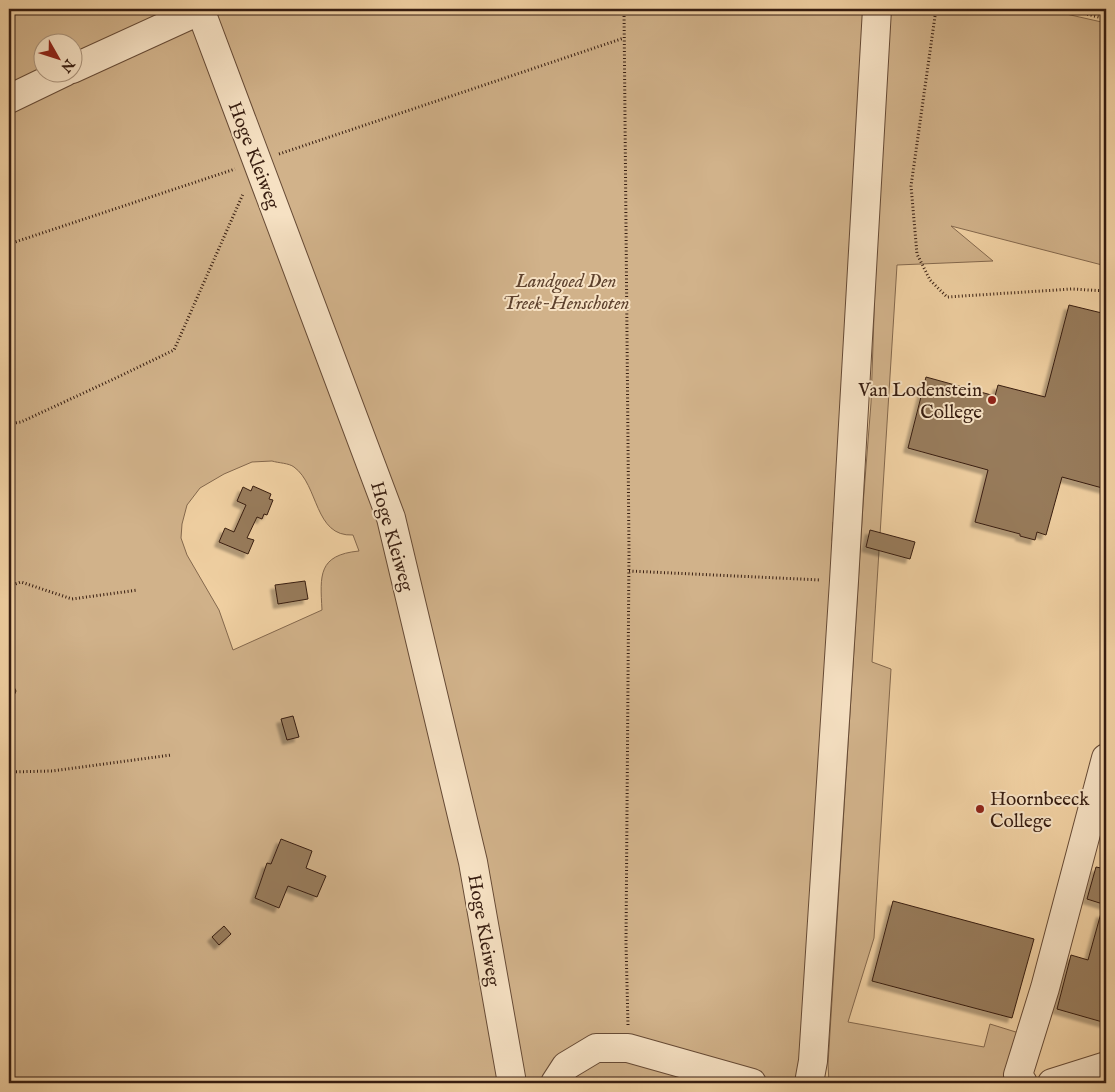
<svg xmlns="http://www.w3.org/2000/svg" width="1115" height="1092" font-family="'IM FELL English',serif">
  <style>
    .green { fill: #d1b28a; stroke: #84684d; fill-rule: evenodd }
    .building { fill: #987b5c; stroke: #371d10; filter: url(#shadow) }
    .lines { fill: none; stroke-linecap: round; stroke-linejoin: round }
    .minor-casing { stroke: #664a35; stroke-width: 30 }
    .path { stroke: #371d10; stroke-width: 3; stroke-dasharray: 1 2.5; stroke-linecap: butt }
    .minor { stroke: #f6e1c3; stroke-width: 28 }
    .poi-dot { fill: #8f2418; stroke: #f6e1c3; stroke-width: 2 }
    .labels { text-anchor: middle; stroke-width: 4; stroke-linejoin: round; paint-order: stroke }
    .street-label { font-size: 19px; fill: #371d10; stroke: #f6e1c3 }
    .park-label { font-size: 19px; font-style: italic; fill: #5e422e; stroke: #f6e1c3 }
    .poi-label { font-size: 19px; fill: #371d10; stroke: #f6e1c3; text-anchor: end }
  </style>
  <defs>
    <filter id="shadow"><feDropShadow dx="-4.5" dy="4.5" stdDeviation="1" flood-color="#0004"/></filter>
  </defs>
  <rect width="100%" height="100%" fill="#f1d1a3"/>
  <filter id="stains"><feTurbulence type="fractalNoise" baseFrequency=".004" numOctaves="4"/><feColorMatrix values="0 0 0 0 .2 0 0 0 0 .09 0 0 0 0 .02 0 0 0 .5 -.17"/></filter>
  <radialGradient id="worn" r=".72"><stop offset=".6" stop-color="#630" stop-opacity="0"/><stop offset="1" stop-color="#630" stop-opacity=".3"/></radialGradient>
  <!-- green -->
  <g class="green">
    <path d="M 9,9 L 869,9 L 868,12 L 863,12 L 839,522 L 833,522 L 832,541 L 838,541 L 800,1083 L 542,1083 L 544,1077 L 518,1083 L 9,1083 ZM 42,42 L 72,42 L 72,72 L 42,72 ZM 272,461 C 278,463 289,463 294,467 C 319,485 314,537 353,535 L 359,551 C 318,555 320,575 322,610 L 233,650 L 219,610 L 187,555 L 181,538 L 182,524 L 187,505 L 200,488 L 224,474 L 252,462 Z"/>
    <polygon points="890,9 1044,9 1106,23 1106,266 951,226 993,261 897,265 872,662 891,669 874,938 848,1022 984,1047 990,1024 1019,1033 1004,1079 1005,1083 829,1083 828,1064 863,505 871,403 875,286"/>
  </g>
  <!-- building -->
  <g class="building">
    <polygon points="1069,305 1106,314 1106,489 1062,477 1046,535 1037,532 1035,540 1020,536 1020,534 975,522 988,470 908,448 926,377 995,396 998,385 1045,397"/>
    <polygon points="253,486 271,494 269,499 273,500 267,515 264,514 262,519 257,517 247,538 254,540 248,554 219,542 225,528 234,532 246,505 237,501 243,487 251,491"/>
    <polygon points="870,530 915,542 910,559 866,547"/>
    <polygon points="305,581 308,599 278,604 275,585"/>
    <polygon points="9,683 12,683 16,691 12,700 9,700"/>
    <polygon points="293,716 299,737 287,740 281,719"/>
    <polygon points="281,839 312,851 306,868 326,876 317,897 288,886 279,908 255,898 267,863 271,864"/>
    <polygon points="1096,867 1106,869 1106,905 1087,899"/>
    <polygon points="893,901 1034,939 1012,1018 872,981"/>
    <polygon points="1101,913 1106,914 1106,1023 1057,1009 1071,955 1088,960"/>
    <polygon points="224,926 231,934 219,945 212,937"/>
  </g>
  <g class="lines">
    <!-- minor casing -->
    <g class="minor-casing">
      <g id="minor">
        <polyline points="200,9 391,518 473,862 512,1083"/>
        <polyline points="72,69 201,10"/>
        <polyline points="9,99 65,72"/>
        <polyline points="555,1083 566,1066 596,1048 628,1048 752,1083"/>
        <polyline points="809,1083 813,1061 844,581 877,9"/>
        <polyline points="1023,1083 1018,1075 1045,988 1106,758"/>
        <polyline points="1052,1083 1106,1066"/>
      </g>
    </g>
    <!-- path -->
    <g class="path">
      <polyline points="624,9 629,552 626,943 628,1025"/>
      <polyline points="936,9 911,186 917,254 930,280 947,297 1072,289 1106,291"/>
      <polyline points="1067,9 1106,19"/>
      <polyline points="279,154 624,38"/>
      <polyline points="9,244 235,169"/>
      <polyline points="9,424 21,422 118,377 174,350 243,194"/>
      <polyline points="629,571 821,580"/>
      <polyline points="9,586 21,582 72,599 138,590"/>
      <polyline points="9,772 52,771 171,755"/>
    </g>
    <!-- minor -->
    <use href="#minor" class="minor"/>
  </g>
  <!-- markers -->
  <g class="poi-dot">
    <circle cx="992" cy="400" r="5"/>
    <circle cx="980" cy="809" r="5"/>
  </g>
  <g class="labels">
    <!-- street labels -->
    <g class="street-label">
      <text transform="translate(255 155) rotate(69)" y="7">Hoge Kleiweg</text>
      <text transform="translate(393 536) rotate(74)" y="7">Hoge Kleiweg</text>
      <text transform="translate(485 930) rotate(80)" y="7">Hoge Kleiweg</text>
    </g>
    <!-- park labels -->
    <g class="park-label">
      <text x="566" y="287">Landgoed Den<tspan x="566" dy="22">Treek-Henschoten</tspan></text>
    </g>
    <!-- poi labels -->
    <g class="poi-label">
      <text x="982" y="396">Van Lodenstein<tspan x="982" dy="22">College</tspan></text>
      <text x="990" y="805" text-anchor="start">Hoornbeeck<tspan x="990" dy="22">College</tspan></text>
    </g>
  </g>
  <!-- margin -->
  <rect width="1115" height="1092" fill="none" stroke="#f1d1a3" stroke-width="30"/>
  <rect x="10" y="10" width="1095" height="1072" fill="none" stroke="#371d10" stroke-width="2.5"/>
  <rect x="15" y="15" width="1085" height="1062" fill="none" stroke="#371d10"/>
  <!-- north arrow -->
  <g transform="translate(58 58) rotate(129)"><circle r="24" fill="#f6e1c3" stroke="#aa937b"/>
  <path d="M0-4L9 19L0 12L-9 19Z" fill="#8f2418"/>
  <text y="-8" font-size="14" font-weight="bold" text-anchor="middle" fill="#371d10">N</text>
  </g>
  <rect width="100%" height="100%" filter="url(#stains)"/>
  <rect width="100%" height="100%" fill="url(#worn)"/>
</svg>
